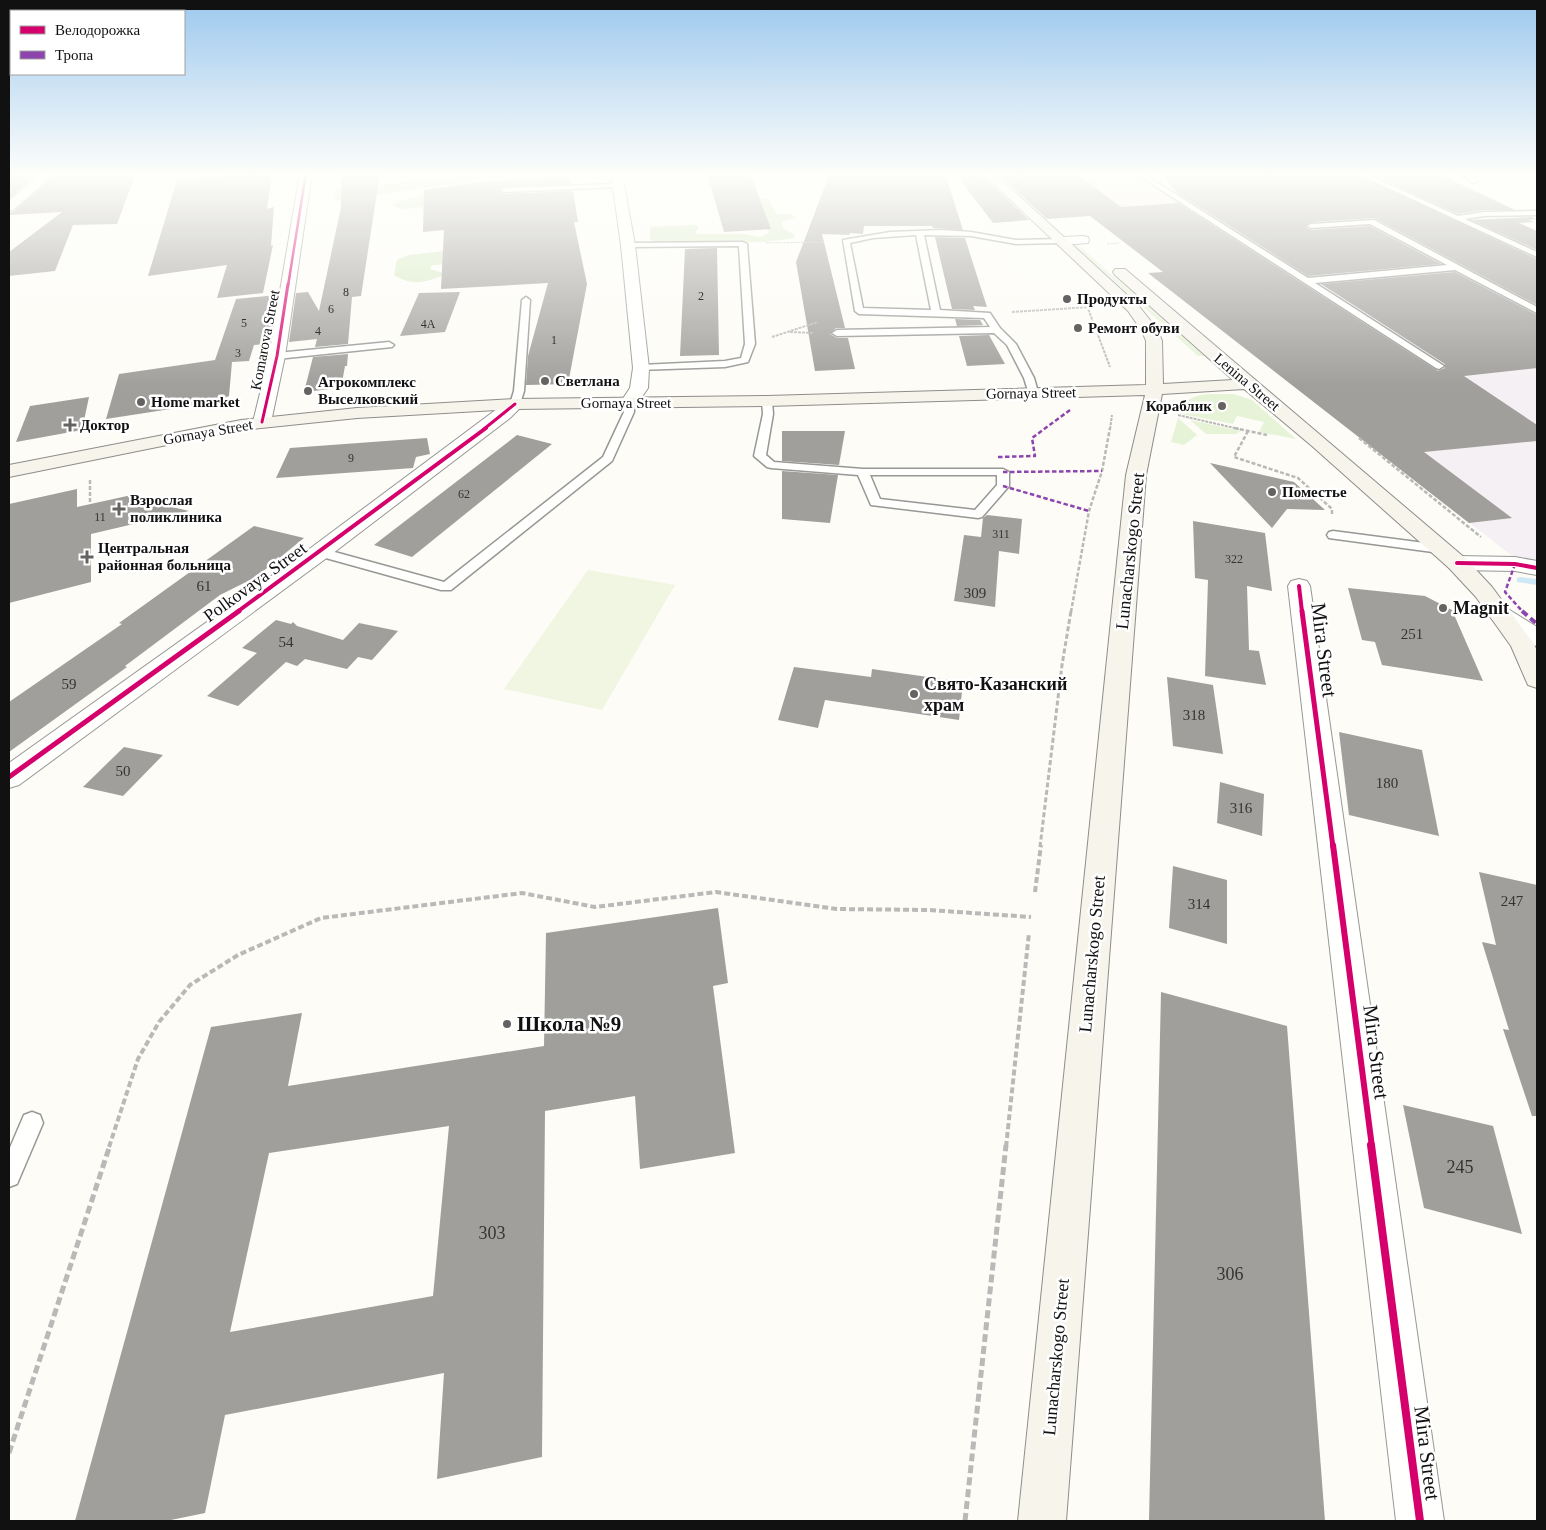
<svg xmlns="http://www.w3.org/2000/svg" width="1546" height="1530" font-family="'Times New Roman',serif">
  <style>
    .industrial { fill: #f5f0f3 }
    .green { fill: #e7f3d7 }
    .forest { fill: #d8eac5 }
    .pitch { fill: #f0f6e1 }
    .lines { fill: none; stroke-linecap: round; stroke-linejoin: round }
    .stream { fill: #cde8f7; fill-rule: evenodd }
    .building { fill: #a19f9c; fill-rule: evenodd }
    .service-casing { stroke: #979795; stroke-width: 3 }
    .minor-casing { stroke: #979795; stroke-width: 2 }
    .tertiary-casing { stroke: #979795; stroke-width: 2 }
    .secondary-casing { stroke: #8e8d8b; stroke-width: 2 }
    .path-far5 { stroke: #b9b9b8; stroke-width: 1; stroke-dasharray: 2.5 1; stroke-linecap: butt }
    .path-far4 { stroke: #b9b9b8; stroke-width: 2; stroke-dasharray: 3 1; stroke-linecap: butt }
    .path-far3 { stroke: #b9b9b8; stroke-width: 2.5; stroke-dasharray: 4 2; stroke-linecap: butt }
    .path-far2 { stroke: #b9b9b8; stroke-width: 3; stroke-dasharray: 5 2.5; stroke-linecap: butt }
    .path-far1 { stroke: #b9b9b8; stroke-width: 4; stroke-dasharray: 6 3; stroke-linecap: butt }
    .path { stroke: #b9b9b8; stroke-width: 5; stroke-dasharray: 8 4; stroke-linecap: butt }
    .service { fill: #fffffe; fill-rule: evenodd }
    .minor { fill: #fffffe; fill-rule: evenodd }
    .tertiary { fill: #fffffe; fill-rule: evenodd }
    .secondary { fill: #f6f4eb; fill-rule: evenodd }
    .quiet-far1 { stroke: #8e44ad; stroke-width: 2.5; stroke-dasharray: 4.5 2.5; stroke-linecap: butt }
    .quiet { stroke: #8e44ad; stroke-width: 4; stroke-dasharray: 7 4; stroke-linecap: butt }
    .cycleway-far5-casing { stroke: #fff; stroke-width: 4 }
    .cycleway-far4-casing { stroke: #fff; stroke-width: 5 }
    .cycleway-far3-casing { stroke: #fff; stroke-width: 6 }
    .cycleway-far2-casing { stroke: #fff; stroke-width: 8 }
    .cycleway-far1-casing { stroke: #fff; stroke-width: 9 }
    .cycleway-casing { stroke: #fff; stroke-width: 11 }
    .cycleway-far5 { stroke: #d6006c; stroke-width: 2.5 }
    .cycleway-far4 { stroke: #d6006c; stroke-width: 3 }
    .cycleway-far3 { stroke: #d6006c; stroke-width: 4 }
    .cycleway-far2 { stroke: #d6006c; stroke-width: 5 }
    .cycleway-far1 { stroke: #d6006c; stroke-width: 6 }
    .cycleway { stroke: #d6006c; stroke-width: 8 }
    .poi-dot { fill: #646362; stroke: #fff; stroke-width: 2 }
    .labels { text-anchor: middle; stroke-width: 5; stroke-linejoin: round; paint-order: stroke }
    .far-number-label { font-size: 12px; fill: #353434 }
    .far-poi-label { font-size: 15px; font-weight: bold; fill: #111; stroke: #fff; text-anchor: start }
    .far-street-label { font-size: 15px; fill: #111; stroke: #fff }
    .number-label { font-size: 15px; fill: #353434 }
    .street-label { font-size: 18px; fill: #111; stroke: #fff }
    .poi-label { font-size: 18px; font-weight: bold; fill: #111; stroke: #fff; text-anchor: start }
    .near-number-label { font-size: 18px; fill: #353434 }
    .near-street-label { font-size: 21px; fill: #111; stroke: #fff }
    .near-poi-label { font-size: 21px; font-weight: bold; fill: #111; stroke: #fff; text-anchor: start }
  </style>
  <rect width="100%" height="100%" fill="#fdfcf7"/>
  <!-- industrial -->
  <polygon class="industrial" points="1022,173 1161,173 1167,180 1231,181 1224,173 1321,173 1412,218 1401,219 1390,228 1537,304 1537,569 1529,569 1153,277 1167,276 1151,205 1071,211"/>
  <!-- green -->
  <g class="green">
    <polygon points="1074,245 1078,245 1204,356 1198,356"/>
    <path d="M 1208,394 L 1234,394 L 1252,400 L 1296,439 L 1259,432 L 1264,422 L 1237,416 L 1233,424 L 1177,413 C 1186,399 1192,396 1208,394 Z"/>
    <polygon points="1178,418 1197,435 1184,445 1171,442"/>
    <polygon points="1190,420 1241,431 1236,434 1206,434"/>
  </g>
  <!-- forest -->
  <g class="forest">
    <polygon points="420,173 461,173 461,178 477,177 474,181 334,201 335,189 417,181"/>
    <path d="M 465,195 L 453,205 L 401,209 L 392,205 C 413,193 442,196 465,195 Z"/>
    <polygon points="761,199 769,199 776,214 790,214 797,218 781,222 784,229 794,234 795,238 765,242 657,243 650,239 650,227 695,225 699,227 695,234 743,234 760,237 769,233 761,219"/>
    <path d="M 468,248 L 457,264 L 432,265 L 430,269 L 447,274 C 427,282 413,287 394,275 L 397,260 L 409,255 Z"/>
  </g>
  <!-- pitch -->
  <polygon class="pitch" points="588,570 675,585 602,710 504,689"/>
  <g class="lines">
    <!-- stream -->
    <polygon class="stream" points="1520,577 1537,579 1537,585 1517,582 1517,578"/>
  </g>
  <!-- building -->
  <g class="building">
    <polygon points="23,173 39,173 9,199 9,174"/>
    <polygon points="57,173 136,173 117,224 73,225 55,271 9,276 9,252 62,212 9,215 9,213 14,211"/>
    <polygon points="251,173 272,173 267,209 274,207 271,246 273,245 263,293 217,298 227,265 148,276 177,180"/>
    <polygon points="380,173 361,296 352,297 348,344 315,347 317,339 289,342 296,293 308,292 319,311 341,207 341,175"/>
    <polygon points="707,173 750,173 771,229 724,232"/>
    <polygon points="830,173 945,173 963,230 933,228 932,226 864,226 863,234 850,233 849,235 822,234 845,328 836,328 830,334 837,338 848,338 855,369 815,371 796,262"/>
    <polygon points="955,173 980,173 1029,220 993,223"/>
    <polygon points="997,173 1076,173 1121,207 1178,203 1438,371 1445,368 1445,364 1321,284 1455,272 1537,315 1537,368 1464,376 1537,425 1537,441 1424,452 1512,518 1469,523 1148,273 1163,272 1090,216 1047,219"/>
    <polygon points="1161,173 1354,173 1537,259 1537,305 1374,218 1311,222 1305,227 1311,230 1370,226 1441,264 1308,276 1176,192"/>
    <polygon points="1368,173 1437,173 1515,210 1484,210 1458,214"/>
    <polygon points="570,177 571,184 504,186 499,189 504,194 573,191 578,222 574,222 587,284 568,384 526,385 528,356 548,283 441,289 444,230 423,232 424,190 489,181"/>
    <polygon points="1531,217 1536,219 1529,220 1534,222 1519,223 1537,231 1537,250 1471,220"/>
    <polygon points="935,237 965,238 987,307 973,306 975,310 952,309"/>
    <polygon points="717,248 719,355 680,356 685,249"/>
    <polygon points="460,292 445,332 400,336 419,293"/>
    <polygon points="277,295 269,344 254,345 249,361 232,362 229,396 216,402 106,419 119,374 215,360 236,299"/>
    <polygon points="955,319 980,320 983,325 957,326"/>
    <polygon points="989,335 1005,364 967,366 959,336"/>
    <polygon points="348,354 347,366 345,366 341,388 304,392 313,357"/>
    <polygon points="89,397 82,430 16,442 30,406"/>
    <polygon points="782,431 845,431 839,465 782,461"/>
    <polygon points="517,435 552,444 412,557 374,545"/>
    <polygon points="427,438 430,454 416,457 413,468 276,478 290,448"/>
    <polygon points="1210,463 1294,482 1325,510 1287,509 1272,528"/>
    <polygon points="782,471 838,475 830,523 782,519"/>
    <polygon points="77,489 77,507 127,496 189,511 91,534 91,582 9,603 9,504"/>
    <polygon points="987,515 1022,519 1019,554 999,551 995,607 954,601 964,535 981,537 983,518"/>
    <polygon points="1193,521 1265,533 1272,591 1247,586 1249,650 1259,651 1266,685 1205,676 1208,580 1195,578"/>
    <polygon points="254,526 304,538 256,577 220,595 125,666 127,667 9,752 9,702 122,624 119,623"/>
    <polygon points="1348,588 1425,596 1452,610 1483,681 1382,665 1375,642 1362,640"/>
    <polygon points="276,620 291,624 293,622 297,626 343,640 359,623 398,631 372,660 358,657 347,669 305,659 297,666 286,662 238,706 207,696 257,653 242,648"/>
    <polygon points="794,667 871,677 872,669 963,682 959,720 825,700 818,728 778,720"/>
    <polygon points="1167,677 1213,685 1223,754 1173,746"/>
    <polygon points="1339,732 1422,750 1439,836 1349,815"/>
    <polygon points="124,747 163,755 123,796 83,787"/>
    <polygon points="1220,782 1264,794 1262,836 1217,823"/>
    <polygon points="1173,866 1227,880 1227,944 1169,928"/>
    <polygon points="1479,872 1537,885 1537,1116 1532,1116 1503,1029 1509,1030 1482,942 1496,945"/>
    <path d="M 718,908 L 728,983 L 713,986 L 735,1153 L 640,1169 L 635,1096 L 545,1111 L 542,1457 L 437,1479 L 444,1373 L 225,1415 L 205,1513 L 166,1521 L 75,1521 L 211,1027 L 302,1013 L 288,1086 L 544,1046 L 546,933 ZM 449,1126 L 433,1296 L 230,1332 L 269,1153 Z"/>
    <polygon points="1161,992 1287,1026 1325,1521 1149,1521"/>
    <polygon points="1403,1105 1493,1126 1522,1234 1424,1208"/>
  </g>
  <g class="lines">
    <!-- service casing -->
    <g class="service-casing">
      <g id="service">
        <polygon points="1135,173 1142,173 1308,278 1447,265 1370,224 1311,228 1307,226 1311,224 1374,220 1537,307 1537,313 1455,270 1315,283 1444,366 1439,369 1436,368"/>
        <polygon points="1356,173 1364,173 1458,216 1484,212 1537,211 1537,215 1484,216 1465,219 1537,252 1537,257"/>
        <polygon points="1460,173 1467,173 1478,182 1473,183"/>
        <polygon points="617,184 619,185 619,187 504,192 501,190 504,188"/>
        <path d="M 942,230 L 971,232 L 1016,240 L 1062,239 L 1066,241 L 1062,243 L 1016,244 L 971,236 L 924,235 L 940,310 L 990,313 L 1000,328 L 1016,344 L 1034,378 L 1038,392 L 1037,394 L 1029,394 L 1024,378 L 1007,345 L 994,333 L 837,336 L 832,333 L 837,330 L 990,327 L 984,318 L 859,314 L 855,311 L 843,240 L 890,232 ZM 916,235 L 931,310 L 863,308 L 850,243 L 873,238 Z"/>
        <polygon points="743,242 747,244 755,344 748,362 725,367 638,370 636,368 641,365 725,361 741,358 745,344 739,246 628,247 624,245 625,243"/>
        <polygon points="526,297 530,300 524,391 520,404 515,407 510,404 514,391 522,300"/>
        <polygon points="389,342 394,345 392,347 277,359 272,356 277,353"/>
        <path d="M 767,398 L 772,401 L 773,414 L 766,455 L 774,462 L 863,469 L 1003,469 L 1009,472 L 1009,486 L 982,517 L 978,518 L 871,505 L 858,475 L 771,468 L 767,467 L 754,456 L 763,414 L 762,401 ZM 870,475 L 997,475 L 997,485 L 975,510 L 880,499 Z"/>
        <polygon points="629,400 634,403 634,412 612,461 451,590 441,590 315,555 314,552 320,548 444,582 603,457 624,412 624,403"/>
        <polygon points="1333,531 1440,545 1446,549 1440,553 1329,538 1327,535 1329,532"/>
        <polygon points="32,1112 40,1115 43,1123 17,1184 9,1187 9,1150 24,1115"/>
      </g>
    </g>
    <!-- minor casing -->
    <g class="minor-casing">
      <g id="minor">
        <polygon points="42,173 55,173 13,210 9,211 9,201"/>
        <polygon points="300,173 312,173 285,356 271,422 268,426 262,427 256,426 253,422 269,356"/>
        <polygon points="611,173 622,173 635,245 649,368 648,388 635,407 629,408 623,407 620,403 630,388 633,368 621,245"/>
        <polygon points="515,399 521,400 524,404 510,418 328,557 19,785 9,788 9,763 312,547 509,400"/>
        <polygon points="1457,556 1515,557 1537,561 1537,575 1515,571 1457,570 1449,568 1446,563 1449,558"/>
        <polygon points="1299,579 1307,581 1310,586 1444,1521 1396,1521 1288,586 1291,581"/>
        <polygon points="1500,607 1508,609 1537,627 1537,646 1529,644 1492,619 1488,614 1492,609"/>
      </g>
    </g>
    <!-- tertiary casing -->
    <g class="tertiary-casing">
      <polygon id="tertiary" points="1083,236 1088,237 1089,240 1088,243 1062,245 1056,241 1062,237"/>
    </g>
    <!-- secondary casing -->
    <g class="secondary-casing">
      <polygon id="secondary" points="982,173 994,173 1138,305 1158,330 1162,341 1163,384 1233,380 1115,275 1113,272 1115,269 1125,269 1465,558 1492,587 1534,644 1537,651 1537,688 1528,685 1511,646 1476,597 1449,568 1312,446 1244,389 1162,394 1146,475 1066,1521 1018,1521 1126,475 1145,395 767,406 515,409 357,418 241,430 9,477 9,465 241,420 357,408 515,399 767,396 1146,385 1146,341 1142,331 1128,311"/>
    </g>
    <!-- path-far5 -->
    <g class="path-far5">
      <polyline points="766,243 825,242"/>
      <polyline points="1107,244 1119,243"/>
    </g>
    <!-- path-far4 -->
    <g class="path-far4">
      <polyline points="1084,298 1110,367"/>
      <polyline points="1012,312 1089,307"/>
      <polyline points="790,332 814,333"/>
      <polyline points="772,337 818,322"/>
      <polyline points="1178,415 1239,429"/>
      <polyline points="1110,429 1112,415"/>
    </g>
    <!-- path-far3 -->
    <g class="path-far3">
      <polyline points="1234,428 1267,435"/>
      <polyline points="1248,431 1234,457 1298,478 1332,509 1332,514"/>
      <polyline points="1359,438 1481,537"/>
      <polyline points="90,480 90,504"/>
      <polyline points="1071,612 1089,511 1102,471 1110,428"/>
    </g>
    <!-- path-far2 -->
    <polyline class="path-far2" points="1040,847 1062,665 1071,611"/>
    <!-- path-far1 -->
    <g class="path-far1">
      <polyline points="1035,892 1041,845"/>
      <polyline points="109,1147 138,1059 159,1022 190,985 238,955 321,918 522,893 595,907 716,892 837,909 929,910 1031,917"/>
      <polyline points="1006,1147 1029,933"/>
    </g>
    <!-- path -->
    <g class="path">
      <polyline points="9,1453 110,1145"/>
      <polyline points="965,1521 1006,1145"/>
    </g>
    <!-- service -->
    <use href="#service" class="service"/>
    <!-- minor -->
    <use href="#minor" class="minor"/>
    <!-- tertiary -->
    <use href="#tertiary" class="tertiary"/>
    <!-- secondary -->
    <use href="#secondary" class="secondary"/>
    <!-- quiet-far1 -->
    <g class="quiet-far1">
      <polyline points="998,457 1035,456 1032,438 1070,410"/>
      <polyline points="1003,472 1102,471"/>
      <polyline points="1003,486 1089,511"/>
      <polyline points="1515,564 1505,592 1523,612"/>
    </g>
    <!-- quiet -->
    <polyline class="quiet" points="1522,611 1537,624"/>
    <!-- cycleway-far5 casing -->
    <g class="cycleway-far5-casing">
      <polyline id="cycleway-far5" points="288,286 306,173"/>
    </g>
    <!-- cycleway-far4 casing -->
    <g class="cycleway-far4-casing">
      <g id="cycleway-far4">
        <polyline points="262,422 277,356 288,284"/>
        <polyline points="484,429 515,404"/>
      </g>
    </g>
    <!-- cycleway-far3 casing -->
    <g class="cycleway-far3-casing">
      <g id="cycleway-far3">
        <polyline points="1457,563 1515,564 1537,568"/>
        <polyline points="1299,586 1302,612"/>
        <polyline points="237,612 486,428"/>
      </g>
    </g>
    <!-- cycleway-far2 casing -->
    <g class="cycleway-far2-casing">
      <g id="cycleway-far2">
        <polyline points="1302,611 1333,847"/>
        <polyline points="9,777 239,611"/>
      </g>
    </g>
    <!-- cycleway-far1 casing -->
    <g class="cycleway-far1-casing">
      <polyline id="cycleway-far1" points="1333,845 1372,1147"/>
    </g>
    <!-- cycleway casing -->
    <g class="cycleway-casing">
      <polyline id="cycleway" points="1371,1145 1420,1521"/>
    </g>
    <!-- cycleway-far5 -->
    <use href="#cycleway-far5" class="cycleway-far5"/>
    <!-- cycleway-far4 -->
    <use href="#cycleway-far4" class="cycleway-far4"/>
    <!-- cycleway-far3 -->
    <use href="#cycleway-far3" class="cycleway-far3"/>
    <!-- cycleway-far2 -->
    <use href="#cycleway-far2" class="cycleway-far2"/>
    <!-- cycleway-far1 -->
    <use href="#cycleway-far1" class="cycleway-far1"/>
    <!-- cycleway -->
    <use href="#cycleway" class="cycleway"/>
  </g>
  <!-- sky -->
  <linearGradient id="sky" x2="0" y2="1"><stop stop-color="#9dc9ee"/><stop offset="0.45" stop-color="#fefefb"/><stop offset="1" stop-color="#fefefb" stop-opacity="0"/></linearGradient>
  <rect width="1546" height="387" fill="url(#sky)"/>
  <!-- markers -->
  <g class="poi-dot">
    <circle cx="1067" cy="299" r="5"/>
    <circle cx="1078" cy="328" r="5"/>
    <circle cx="545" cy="381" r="5"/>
    <circle cx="308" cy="391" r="5"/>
    <circle cx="141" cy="402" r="5"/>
    <circle cx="1222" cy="406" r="5"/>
    <path d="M67.5 417.5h5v5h5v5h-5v5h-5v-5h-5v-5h5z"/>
    <circle cx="1272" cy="492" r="5"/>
    <path d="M116.5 501.5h5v5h5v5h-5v5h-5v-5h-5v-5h5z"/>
    <path d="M84.5 549.5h5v5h5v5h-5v5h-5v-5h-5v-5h5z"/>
    <circle cx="1443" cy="608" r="5"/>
    <circle cx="914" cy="694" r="5"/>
    <circle cx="507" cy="1024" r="5"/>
  </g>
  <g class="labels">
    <!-- far-number labels -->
    <g class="far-number-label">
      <text x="346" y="296">8</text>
      <text x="701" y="300">2</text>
      <text x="331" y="313">6</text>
      <text x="244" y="327">5</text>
      <text x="428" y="328">4А</text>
      <text x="318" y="335">4</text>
      <text x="554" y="344">1</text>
      <text x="238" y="357">3</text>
      <text x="351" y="462">9</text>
      <text x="464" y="498">62</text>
      <text x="100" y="521">11</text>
      <text x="1001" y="538">311</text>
      <text x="1234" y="563">322</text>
    </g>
    <!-- far-poi labels -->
    <g class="far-poi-label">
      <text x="1077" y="304">Продукты</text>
      <text x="1088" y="333">Ремонт обуви</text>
      <text x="555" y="386">Светлана</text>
      <text x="318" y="387">Агрокомплекс<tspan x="318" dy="17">Выселковский</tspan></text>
      <text x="151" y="407">Home market</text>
      <text x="1212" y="411" text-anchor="end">Кораблик</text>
      <text x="80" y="430">Доктор</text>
      <text x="1282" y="497">Поместье</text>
      <text x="130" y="505">Взрослая<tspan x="130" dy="17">поликлиника</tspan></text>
      <text x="98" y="553">Центральная<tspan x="98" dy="17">районная больница</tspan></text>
    </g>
    <!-- far-street labels -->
    <g class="far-street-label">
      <text transform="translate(265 340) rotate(-79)" y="5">Komarova Street</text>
      <text transform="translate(1247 382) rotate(40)" y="5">Lenina Street</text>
      <text transform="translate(1031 393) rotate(-1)" y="5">Gornaya Street</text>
      <text x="626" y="408">Gornaya Street</text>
      <text transform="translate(208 432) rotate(-10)" y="5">Gornaya Street</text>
    </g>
    <!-- number labels -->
    <g class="number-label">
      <text x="204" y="591">61</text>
      <text x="975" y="598">309</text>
      <text x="1412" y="639">251</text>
      <text x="286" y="647">54</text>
      <text x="69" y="689">59</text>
      <text x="1194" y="720">318</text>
      <text x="123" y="776">50</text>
      <text x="1387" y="788">180</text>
      <text x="1241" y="813">316</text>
      <text x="1512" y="906">247</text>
      <text x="1199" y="909">314</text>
    </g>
    <!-- street labels -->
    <g class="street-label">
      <text transform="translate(1130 551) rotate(-84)" y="6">Lunacharskogo Street</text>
      <text transform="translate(255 582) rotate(-36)" y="6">Polkovaya Street</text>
      <text transform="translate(1092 954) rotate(-85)" y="6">Lunacharskogo Street</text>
      <text transform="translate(1056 1357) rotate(-85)" y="6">Lunacharskogo Street</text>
    </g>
    <!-- poi labels -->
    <g class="poi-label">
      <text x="1453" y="614">Magnit</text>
      <text x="924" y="690">Свято-Казанский<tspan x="924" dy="21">храм</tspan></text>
    </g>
    <!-- near-number labels -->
    <g class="near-number-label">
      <text x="1460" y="1173">245</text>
      <text x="492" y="1239">303</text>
      <text x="1230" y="1280">306</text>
    </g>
    <!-- near-street labels -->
    <g class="near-street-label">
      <text transform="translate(1324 650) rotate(83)" y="7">Mira Street</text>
      <text transform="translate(1376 1052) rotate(83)" y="7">Mira Street</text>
      <text transform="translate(1427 1453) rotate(83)" y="7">Mira Street</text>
    </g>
    <!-- near-poi labels -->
    <g class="near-poi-label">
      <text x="517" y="1031">Школа №9</text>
    </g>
  </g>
  <!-- border -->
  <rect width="1546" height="1530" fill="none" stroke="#111111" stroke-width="20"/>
  <!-- legend -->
  <rect x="10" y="10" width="175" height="65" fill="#ffffff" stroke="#a0a0a0"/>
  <rect x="20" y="26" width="25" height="8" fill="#d6006c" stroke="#a0a0a0"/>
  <text x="55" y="35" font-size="15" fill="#111111">Велодорожка</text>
  <rect x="20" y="51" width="25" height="8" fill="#8e44ad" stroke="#a0a0a0"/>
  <text x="55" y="60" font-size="15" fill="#111111">Тропа</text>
</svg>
